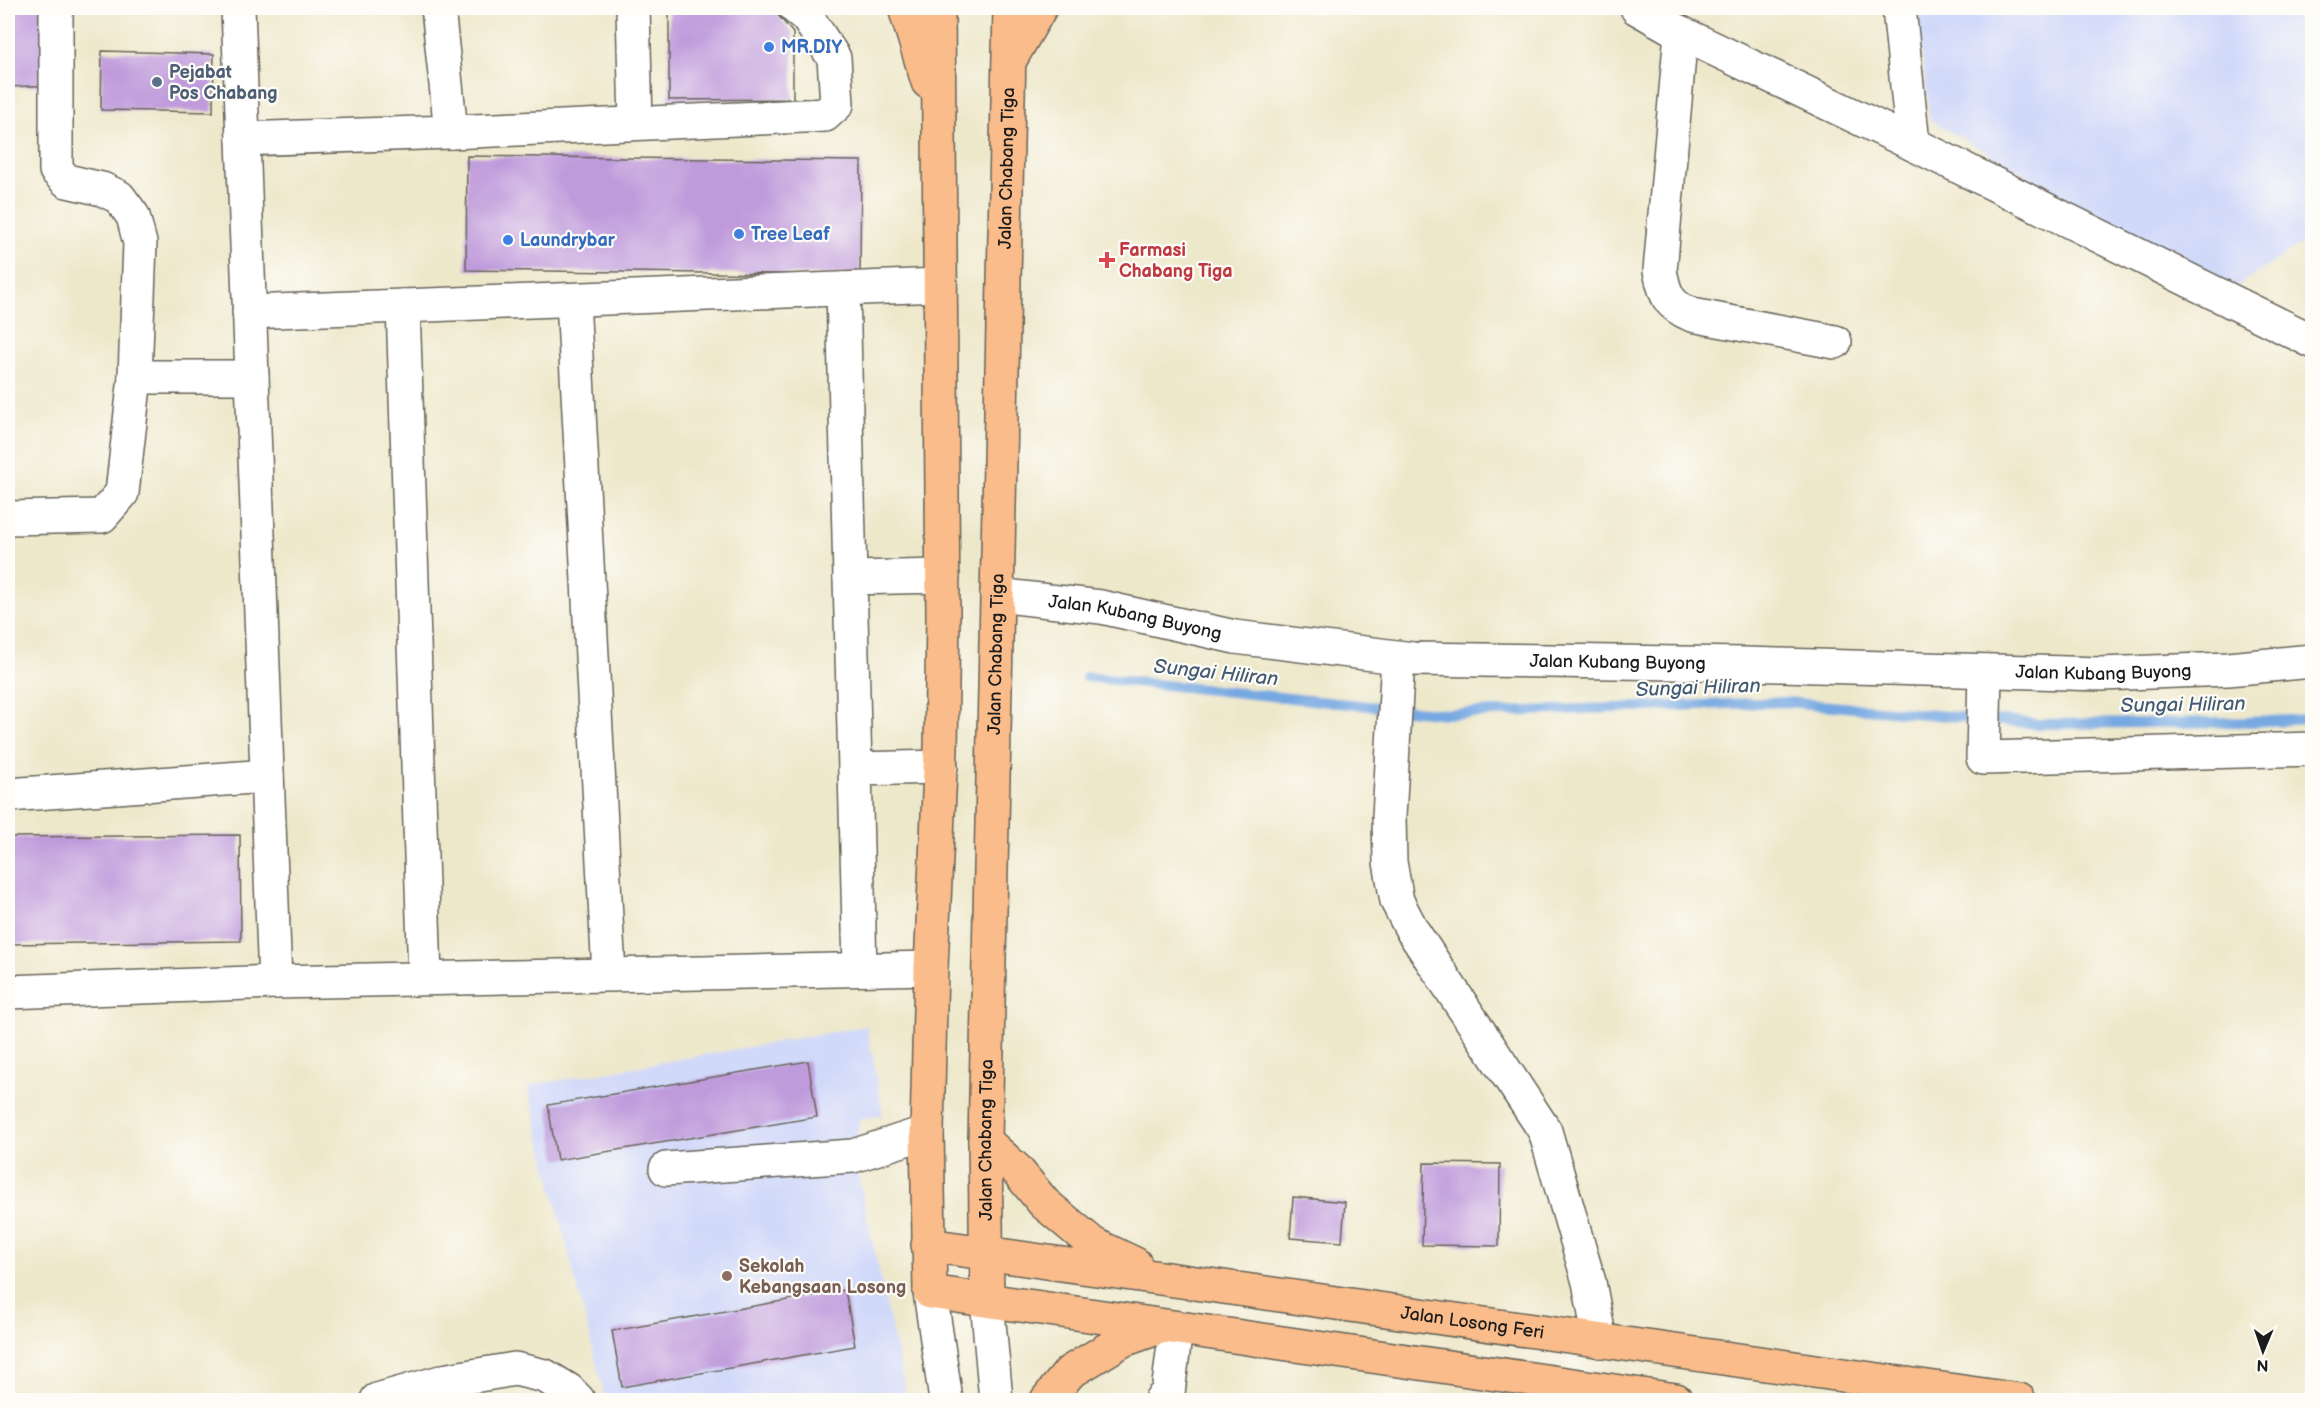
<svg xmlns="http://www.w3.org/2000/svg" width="2320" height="1408" font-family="'Balsamiq Sans',sans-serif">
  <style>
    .built { fill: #d1d9f9 }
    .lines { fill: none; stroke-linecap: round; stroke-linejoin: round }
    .stream { stroke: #76a8e2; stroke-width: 10 }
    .building { fill: #c09bdc }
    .minor-casing { stroke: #666359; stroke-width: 36 }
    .major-casing { stroke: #666359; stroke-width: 36 }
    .minor { stroke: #fff; stroke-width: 33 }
    .major { stroke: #f9bc8a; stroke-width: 33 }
    .shop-dot { fill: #3f7fe0; stroke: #fdfcf7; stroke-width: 2 }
    .service-dot { fill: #5c6f8a; stroke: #fdfcf7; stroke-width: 2 }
    .health-dot { fill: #e0444e; stroke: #fdfcf7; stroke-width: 2 }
    .education-dot { fill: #8d6e63; stroke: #fdfcf7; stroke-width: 2 }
    .labels { text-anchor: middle; stroke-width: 4.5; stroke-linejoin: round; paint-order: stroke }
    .shop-label { font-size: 18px; font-weight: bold; fill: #366cbe; stroke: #fdfcf7; text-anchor: start }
    .service-label { font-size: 18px; font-weight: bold; fill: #4e5e75; stroke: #fdfcf7; text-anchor: start }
    .street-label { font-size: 18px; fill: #1c1c1c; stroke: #fdfcf7 }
    .health-label { font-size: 18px; font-weight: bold; fill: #be3a42; stroke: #fdfcf7; text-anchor: start }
    .education-label { font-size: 18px; font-weight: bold; fill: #785e54; stroke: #fdfcf7; text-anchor: start }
    .water-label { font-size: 20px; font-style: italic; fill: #445b75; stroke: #fdfcf7 }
  </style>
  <rect width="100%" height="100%" fill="#fdfcf7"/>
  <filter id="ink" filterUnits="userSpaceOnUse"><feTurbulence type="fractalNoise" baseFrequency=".0167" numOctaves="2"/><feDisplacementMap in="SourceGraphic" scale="12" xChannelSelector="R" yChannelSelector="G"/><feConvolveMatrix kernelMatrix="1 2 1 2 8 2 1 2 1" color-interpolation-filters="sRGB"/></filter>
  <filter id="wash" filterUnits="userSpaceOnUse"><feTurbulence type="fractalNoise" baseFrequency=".008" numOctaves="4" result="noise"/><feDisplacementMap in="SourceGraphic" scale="24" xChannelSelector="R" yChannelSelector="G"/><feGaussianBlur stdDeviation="1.35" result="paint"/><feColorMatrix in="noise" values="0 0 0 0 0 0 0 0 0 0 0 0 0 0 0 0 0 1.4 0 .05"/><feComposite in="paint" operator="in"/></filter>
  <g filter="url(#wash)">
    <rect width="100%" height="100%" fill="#eee8cb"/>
    <!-- built -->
    <g class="built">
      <polygon points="1916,8 2312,8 2312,237 2230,291 1930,120"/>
      <polygon points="867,1026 883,1115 860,1119 854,1156 907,1400 704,1400 701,1396 605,1398 527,1086"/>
    </g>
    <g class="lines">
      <!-- stream -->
      <polyline class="stream" points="1086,677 1446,714 1786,702 2039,724 2248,722 2312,719"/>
    </g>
    <g id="blocks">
      <!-- building -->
      <g class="building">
        <polygon points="8,8 49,8 54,85 8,87"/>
        <polygon points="669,8 772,8 793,33 793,99 669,100"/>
        <polygon points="102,51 214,54 213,112 101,110"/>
        <polygon points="467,156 861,161 860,275 466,270"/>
        <polygon points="240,835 241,941 8,944 8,837"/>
        <polygon points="808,1061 817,1117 557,1160 548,1105"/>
        <polygon points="1424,1163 1500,1164 1499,1246 1422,1245"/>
        <polygon points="1293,1197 1345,1202 1342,1242 1290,1238"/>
        <polygon points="845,1290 855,1346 622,1387 612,1331"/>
      </g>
    </g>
  </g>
  <g filter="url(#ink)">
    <use href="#blocks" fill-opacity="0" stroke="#666359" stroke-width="1.5"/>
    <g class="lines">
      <!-- minor casing -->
      <g class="minor-casing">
        <g id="minor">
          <polyline points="238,8 275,982"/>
          <polyline points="438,8 451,132"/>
          <polyline points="633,8 636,123"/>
          <polyline points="1637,8 1681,33 1913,144 2312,341"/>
          <polyline points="1899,8 1913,144"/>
          <path d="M 1681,33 L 1660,271 C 1665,295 1668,305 1692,315 L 1835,342"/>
          <polyline points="243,139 451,132 825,115 837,104 834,58 807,17 796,8"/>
          <polyline points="843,289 850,578 943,576"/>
          <polyline points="573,300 609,974"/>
          <polyline points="403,306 425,978"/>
          <polyline points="249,312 940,285"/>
          <polyline points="135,377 252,377"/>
          <polyline points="8,518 102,516 122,493 135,377 140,243 133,216 119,197 102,189 67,181 56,170 56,8"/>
          <polyline points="850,578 855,769"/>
          <path id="s1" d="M 997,595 L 1101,607 L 1235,637 L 1413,659 L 1745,664 L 2101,674 L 2228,669 L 2312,661"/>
          <polyline points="1398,658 1389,817 1390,862 1397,901 1412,930 1545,1131 1589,1282 1600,1341"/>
          <polyline points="1985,671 1983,758 2312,749"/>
          <polyline points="8,795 267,776"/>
          <polyline points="860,969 855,769 941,767"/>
          <polyline points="8,992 275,982 931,968"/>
          <polyline points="666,1169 853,1156 927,1132"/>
          <polyline points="930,1292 946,1400"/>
          <polyline points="987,1300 996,1400"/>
          <polyline points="377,1400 448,1380 515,1369 545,1376 568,1390 578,1400"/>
          <polyline points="1161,1400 1168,1393 1176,1328"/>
        </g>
      </g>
      <!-- major casing -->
      <g class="major-casing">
        <g id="major">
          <polyline points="905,8 928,82"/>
          <polyline points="938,8 943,616 941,749 931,968 927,1132 930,1292 1676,1400"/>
          <polyline points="1011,58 1040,8"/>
          <polyline points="985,1141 1016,1169 1044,1203 1093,1244 1135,1264"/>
          <path id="s2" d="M 928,1245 L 2019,1400"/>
          <path id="s3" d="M 987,1300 L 985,1141 L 1010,8"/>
          <polyline points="1047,1400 1070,1372 1123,1340 1160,1327"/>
        </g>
      </g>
      <!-- minor -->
      <use href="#minor" class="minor"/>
      <!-- major -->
      <use href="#major" class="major"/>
    </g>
  </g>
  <!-- markers -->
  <g class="shop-dot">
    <circle cx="769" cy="47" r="6"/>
    <circle cx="739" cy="234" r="6"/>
    <circle cx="508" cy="240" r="6"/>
  </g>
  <circle class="service-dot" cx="157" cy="82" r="6"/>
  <path class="health-dot" d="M1104 251h6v6h6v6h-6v6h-6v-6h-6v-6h6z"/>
  <circle class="education-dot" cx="727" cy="1276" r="6"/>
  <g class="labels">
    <!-- shop labels -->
    <g class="shop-label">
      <text x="781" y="53">MR.DIY</text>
      <text x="751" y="240">Tree Leaf</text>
      <text x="520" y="246">Laundrybar</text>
    </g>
    <!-- service labels -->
    <g class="service-label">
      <text x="169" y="78">Pejabat<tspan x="169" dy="21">Pos Chabang</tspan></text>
    </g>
    <!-- street labels -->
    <g class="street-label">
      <text dy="6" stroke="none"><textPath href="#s3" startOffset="1132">Jalan Chabang Tiga</textPath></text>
      <text dy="6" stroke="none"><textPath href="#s1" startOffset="140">Jalan Kubang Buyong</textPath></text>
      <text dy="6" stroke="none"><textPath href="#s3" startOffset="646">Jalan Chabang Tiga</textPath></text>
      <text dy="6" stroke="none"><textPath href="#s1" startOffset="626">Jalan Kubang Buyong</textPath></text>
      <text dy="6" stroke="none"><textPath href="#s1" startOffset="1112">Jalan Kubang Buyong</textPath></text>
      <text dy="6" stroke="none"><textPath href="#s3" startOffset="160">Jalan Chabang Tiga</textPath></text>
      <text dy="6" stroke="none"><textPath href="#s2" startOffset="550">Jalan Losong Feri</textPath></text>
    </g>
    <!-- health labels -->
    <g class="health-label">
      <text x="1119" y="256">Farmasi<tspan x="1119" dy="21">Chabang Tiga</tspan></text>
    </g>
    <!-- education labels -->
    <g class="education-label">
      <text x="739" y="1272">Sekolah<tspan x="739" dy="21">Kebangsaan Losong</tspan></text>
    </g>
    <!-- water labels -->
    <g class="water-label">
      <text transform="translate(1216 672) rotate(6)" y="7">Sungai Hiliran</text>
      <text transform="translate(1698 687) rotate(-2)" y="7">Sungai Hiliran</text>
      <text transform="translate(2183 704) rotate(-1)" y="7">Sungai Hiliran</text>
    </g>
  </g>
  <!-- margin -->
  <rect width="2320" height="1408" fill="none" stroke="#fdfcf7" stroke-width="30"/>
  <!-- north arrow -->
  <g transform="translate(2263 1351) rotate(182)" stroke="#fdfcf7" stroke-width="4.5" paint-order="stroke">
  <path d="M0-4.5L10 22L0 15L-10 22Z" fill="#1c1c1c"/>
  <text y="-9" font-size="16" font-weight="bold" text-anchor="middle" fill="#1c1c1c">N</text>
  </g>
</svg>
